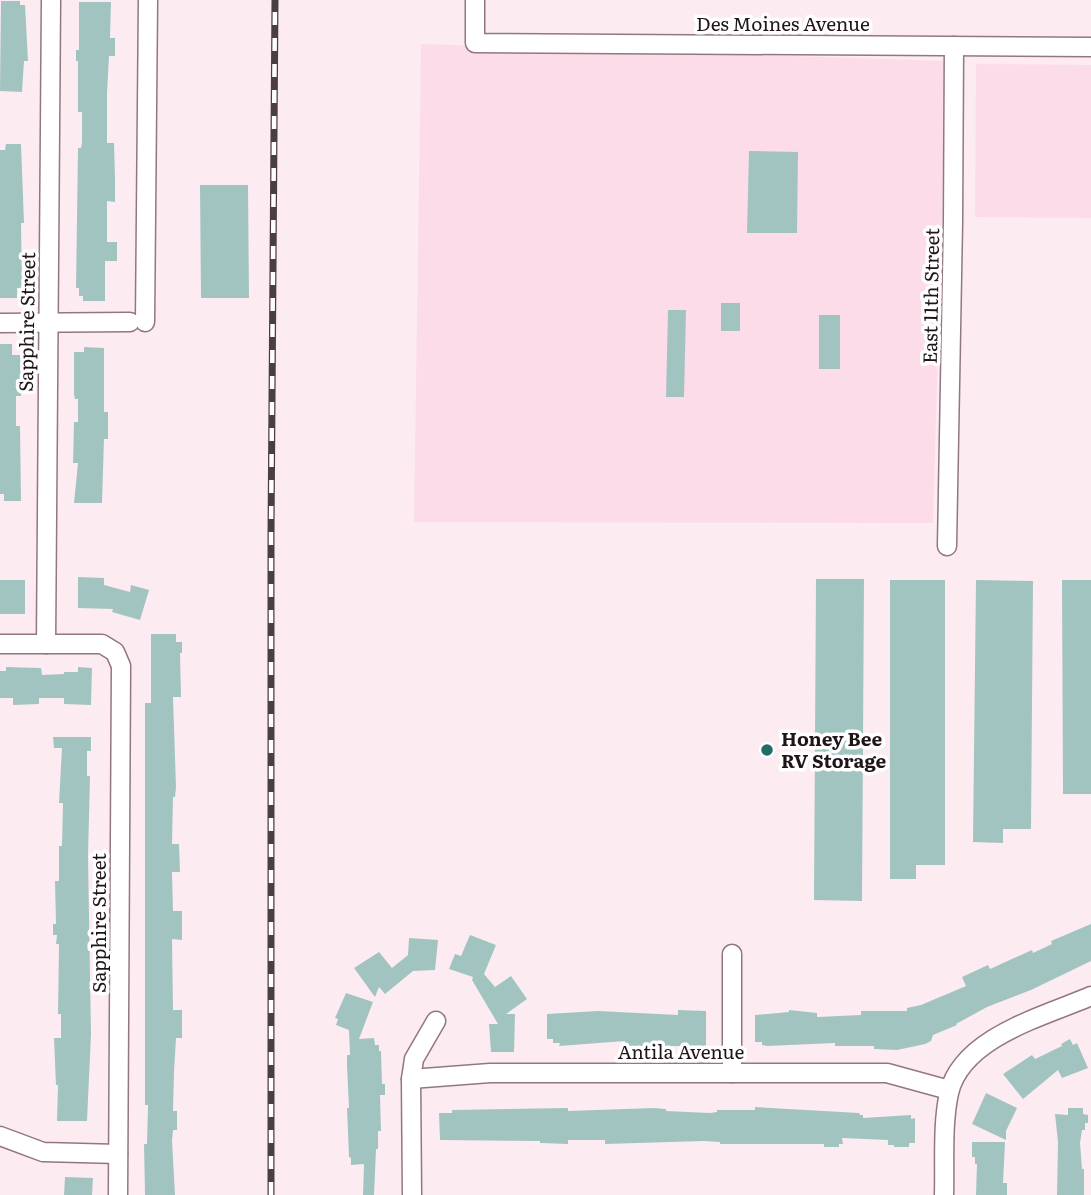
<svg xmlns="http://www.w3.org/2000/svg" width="1091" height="1195" font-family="Literata,serif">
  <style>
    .built { fill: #fbdce8 }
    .building { fill: #a2c4c1 }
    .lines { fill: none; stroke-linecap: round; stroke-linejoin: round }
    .minor-casing { stroke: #927782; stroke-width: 21 }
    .minor { stroke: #fff; stroke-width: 18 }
    .rail-casing { stroke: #4a3e43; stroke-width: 7 }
    .rail { stroke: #fefefe; stroke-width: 4.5; stroke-dasharray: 13; stroke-linecap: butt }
    .poi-dot { fill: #216c69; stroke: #fefefe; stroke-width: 2.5 }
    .labels { text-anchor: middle; stroke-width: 7; stroke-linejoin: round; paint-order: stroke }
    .street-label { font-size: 19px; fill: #1f1519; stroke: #fefefe }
    .poi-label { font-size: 19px; font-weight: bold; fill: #1f1519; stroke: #fefefe; text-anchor: start }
  </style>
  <rect width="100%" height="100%" fill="#fdebf2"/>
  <!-- built -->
  <g class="built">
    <polygon points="421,44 946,61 933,523 414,522"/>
    <polygon points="976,64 1091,65 1091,218 975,217"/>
  </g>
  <!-- building -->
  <g class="building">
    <polygon points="1,1 20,1 20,5 25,5 28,61 24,61 22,92 0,91"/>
    <polygon points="79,2 111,2 110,38 115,38 115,56 109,56 107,93 107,143 114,143 115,178 115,202 107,201 107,242 117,242 117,261 105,261 105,301 83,301 83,296 79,296 79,288 76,288 78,148 81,148 82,143 82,112 78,112 78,61 76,61 76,50 79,50"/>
    <polygon points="6,144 21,144 24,223 21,223 22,288 17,288 17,298 0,298 0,150 5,150"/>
    <polygon points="749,151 798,152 797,233 747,233"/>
    <polygon points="200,185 248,185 249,298 201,298"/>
    <rect x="721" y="303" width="19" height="28"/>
    <polygon points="668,310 686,310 684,397 666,397"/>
    <rect x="819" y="315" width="21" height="54"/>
    <polygon points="0,344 12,344 12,355 23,355 21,396 16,396 16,426 20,426 21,501 4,501 4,494 0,494"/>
    <polygon points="84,347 104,348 104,412 108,412 108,439 104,439 102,503 74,503 78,463 73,463 74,422 78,422 78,399 75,399 74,394 74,352 84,352"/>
    <polygon points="78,577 104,578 104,585 130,592 131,585 149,590 140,620 112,612 113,609 78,608"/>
    <polygon points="816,579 864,579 862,901 814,900"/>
    <rect x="0" y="580" width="25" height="34"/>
    <polygon points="890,580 945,580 945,865 916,865 916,879 890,879"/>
    <polygon points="976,580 1033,581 1031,829 1003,829 1003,843 973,842"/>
    <polygon points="1062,580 1091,580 1091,794 1063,794"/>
    <polygon points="151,634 176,634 176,642 182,642 182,653 180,653 181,697 173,697 176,787 175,797 173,797 172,844 179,844 180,872 172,872 173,911 182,911 182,940 172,939 173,1010 182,1010 182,1038 176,1038 174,1072 173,1111 177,1111 177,1130 173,1130 172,1141 175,1195 145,1195 144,1144 147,1144 148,1105 145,1105 145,703 151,703"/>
    <polygon points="6,667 41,668 42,675 64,674 64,672 78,672 78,667 92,668 91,705 64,704 64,698 39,698 39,704 13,705 13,698 0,698 0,671 6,671"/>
    <polygon points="53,737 91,737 91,751 87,751 87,776 90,776 88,856 91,1034 87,1121 57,1121 58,1085 56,1085 54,1038 61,1038 61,1014 58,1014 59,944 56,944 57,935 53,935 53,924 56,924 55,881 59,881 59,846 62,846 63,803 59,803 62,748 54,748"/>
    <polygon points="1091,924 1091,961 1031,990 987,1007 956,1024 957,1025 933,1035 931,1041 925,1044 897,1050 874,1049 874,1046 835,1046 835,1043 767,1046 762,1045 762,1042 755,1042 755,1015 789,1012 789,1010 817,1013 817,1017 861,1015 861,1011 907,1011 907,1008 921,1005 966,986 962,977 988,965 990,969 1032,950 1033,953 1052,944 1051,941"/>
    <polygon points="470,935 496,945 484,974 495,987 511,976 527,999 506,1014 515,1014 514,1052 491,1052 489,1024 498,1024 472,980 473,977 449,969 455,954 461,956"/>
    <polygon points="409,938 438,940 435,970 413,971 385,994 379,987 375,997 354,968 379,952 392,968 408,955"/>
    <polygon points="346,993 373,1002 359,1039 374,1038 375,1045 379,1045 379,1051 381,1051 382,1084 385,1084 385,1095 380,1095 381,1131 378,1131 378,1149 376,1149 374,1195 363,1195 364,1164 351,1165 351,1158 349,1157 347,1108 349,1108 347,1066 347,1055 350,1055 349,1030 336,1025 338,1019 335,1018"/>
    <polygon points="678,1010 706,1011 706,1046 625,1046 625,1041 559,1046 560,1043 553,1043 553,1039 547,1039 547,1014 598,1011 678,1015"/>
    <polygon points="1070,1039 1073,1045 1077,1043 1088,1068 1062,1078 1058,1070 1023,1099 1003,1074 1032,1055 1035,1059 1062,1046 1061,1044"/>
    <polygon points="986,1093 1017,1108 1006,1131 1006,1140 972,1124"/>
    <polygon points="755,1107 859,1113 860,1115 863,1115 863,1118 911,1115 911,1119 915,1118 915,1143 909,1143 909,1147 894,1147 894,1145 888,1145 888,1140 842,1138 843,1144 839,1144 839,1147 824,1147 824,1144 720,1144 720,1142 704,1141 605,1144 605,1140 568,1140 568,1144 540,1143 540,1141 440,1140 439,1113 452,1113 452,1110 568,1108 568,1111 654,1108 666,1109 666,1111 710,1113 717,1112 717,1110 755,1110"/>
    <polygon points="1068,1108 1083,1108 1083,1114 1088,1115 1088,1123 1085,1123 1085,1130 1082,1130 1080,1143 1082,1169 1084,1169 1084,1195 1057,1195 1058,1142 1055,1114 1068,1115"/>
    <polygon points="972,1142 1005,1142 1003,1183 1007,1183 1007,1195 976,1195 977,1164 975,1164 975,1157 972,1157"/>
    <polygon points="65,1177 93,1178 92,1195 64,1195"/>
  </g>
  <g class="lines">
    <!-- minor casing -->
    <g class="minor-casing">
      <g id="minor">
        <polyline points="475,0 475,43 1091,47"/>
        <polyline points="145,322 148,0"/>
        <polyline points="0,323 130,322"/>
        <polyline points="947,546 953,222 954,46"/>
        <polyline points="0,644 102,644 115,652 121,666 118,1195"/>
        <polyline points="46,644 51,0"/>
        <polyline points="732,954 732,1073"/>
        <polyline points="411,1079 490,1073 887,1073 949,1090"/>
        <polyline points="0,1136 43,1152 118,1154"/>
        <polyline points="412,1195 411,1079 414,1059 436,1021"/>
        <path d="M 944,1195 C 945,1162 942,1125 949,1093 C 962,1037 1045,1016 1091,996"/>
      </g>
    </g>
    <!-- minor -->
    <use href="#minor" class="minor"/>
    <!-- rail casing -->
    <g class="rail-casing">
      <polyline id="rail" points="271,1195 271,535 275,0"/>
    </g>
    <!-- rail -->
    <use href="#rail" class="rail"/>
  </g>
  <!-- markers -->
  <circle class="poi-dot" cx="767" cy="750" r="7"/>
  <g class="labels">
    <!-- street labels -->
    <g class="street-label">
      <text x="783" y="31">Des Moines Avenue</text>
      <text transform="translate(931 296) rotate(-89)" y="7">East 11th Street</text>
      <text transform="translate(27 322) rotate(-89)" y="7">Sapphire Street</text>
      <text transform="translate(99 923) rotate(-90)" y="7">Sapphire Street</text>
      <text x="681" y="1059">Antila Avenue</text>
    </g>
    <!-- poi labels -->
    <g class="poi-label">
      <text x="781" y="746">Honey Bee<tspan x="781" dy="22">RV Storage</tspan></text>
    </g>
  </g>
</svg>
